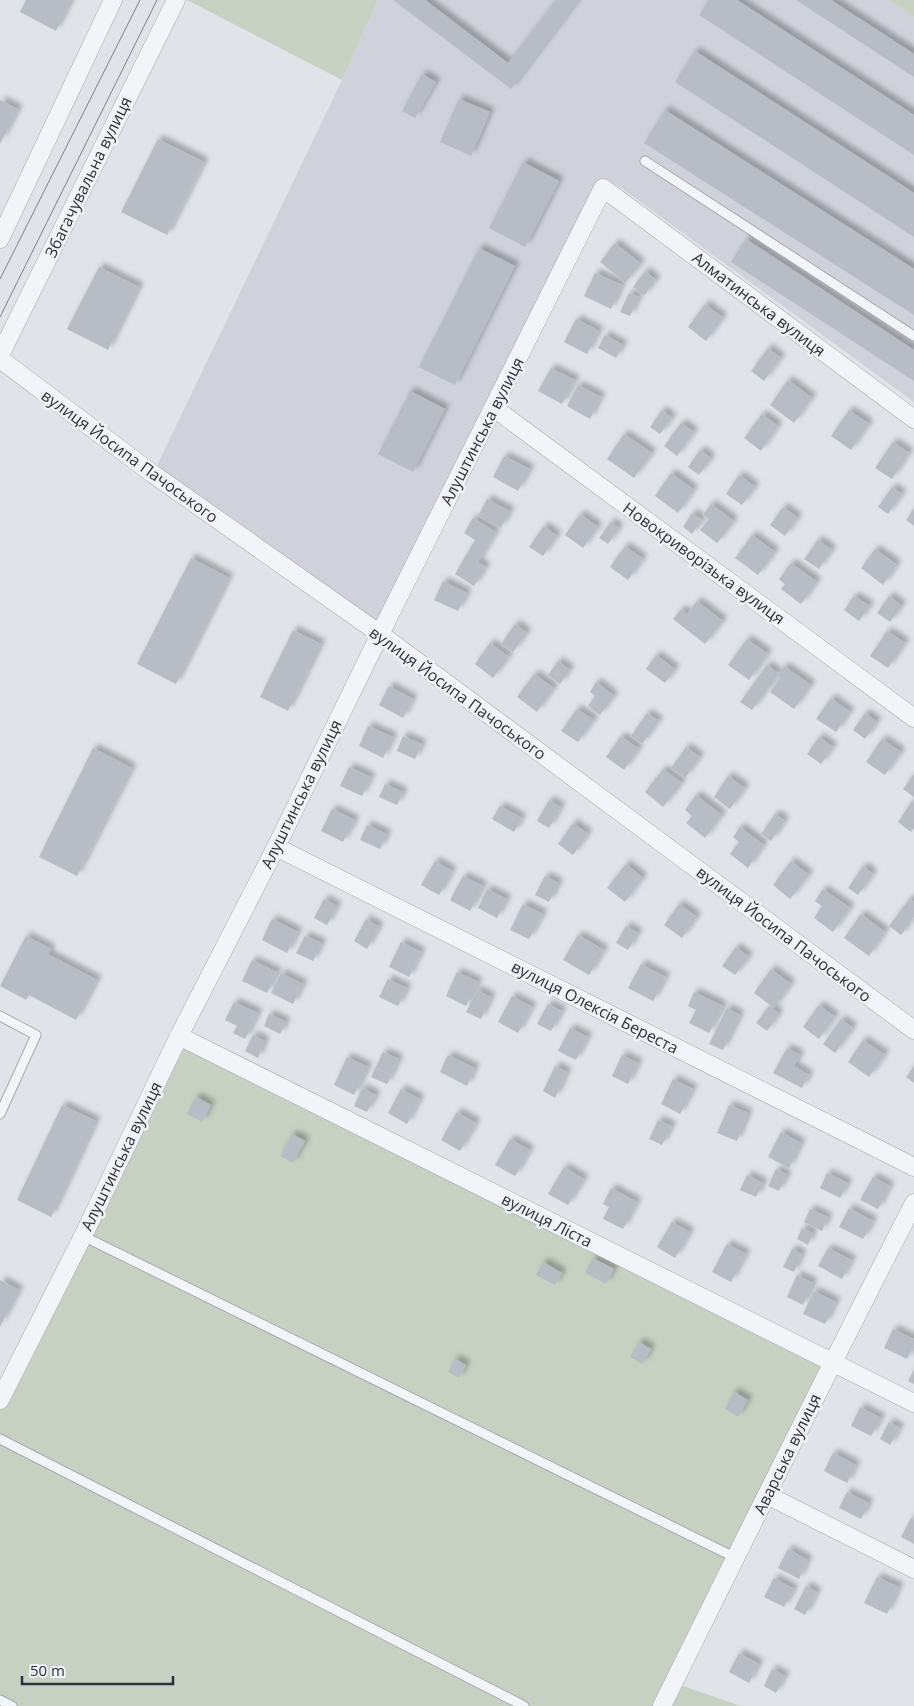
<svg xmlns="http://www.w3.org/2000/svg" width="914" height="1706" font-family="'Open Sans',sans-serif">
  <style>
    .built { fill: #cfd2da }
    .green { fill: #c6d1c2 }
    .building { fill: #b8bcc4; filter: url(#shadow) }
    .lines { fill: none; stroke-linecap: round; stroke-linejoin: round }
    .service-casing { stroke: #a6aab2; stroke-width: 11 }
    .minor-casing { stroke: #a6aab2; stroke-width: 19 }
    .service { stroke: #f3f4f7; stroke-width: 9 }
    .minor { stroke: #f3f4f7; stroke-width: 18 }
    .tram { stroke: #7b8390; stroke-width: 1 }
    .labels { text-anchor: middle; stroke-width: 5; stroke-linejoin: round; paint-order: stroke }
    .street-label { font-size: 16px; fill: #2a313e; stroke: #f0f2f6 }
  </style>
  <defs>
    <filter id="shadow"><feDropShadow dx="4.5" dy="-4.5" stdDeviation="2.5" flood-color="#0004"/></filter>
  </defs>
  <rect width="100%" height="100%" fill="#e0e3e8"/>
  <!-- built -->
  <polygon class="built" points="378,0 889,0 914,17 914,402 616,184 603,189 380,634 153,474 342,80"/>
  <!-- green -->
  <g class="green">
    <polygon points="187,0 378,0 342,80"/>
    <polygon points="889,0 914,0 914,17"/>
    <polygon points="179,1036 832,1362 674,1683 741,1706 12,1706 0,1700 0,1400"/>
  </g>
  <!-- building -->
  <g class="building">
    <polygon points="26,0 71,0 56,31 20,12"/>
    <polygon points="393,0 425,0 508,63 556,0 578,0 511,89"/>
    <polygon points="709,0 737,0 914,115 914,155 699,15"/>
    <polygon points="796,0 831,0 914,54 914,77"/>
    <polygon points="695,51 914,193 914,237 675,82"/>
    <polygon points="422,74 436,82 415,118 402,111"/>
    <polygon points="459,99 490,112 471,156 440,142"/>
    <polygon points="0,100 18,109 0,144"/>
    <polygon points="665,110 914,269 914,315 644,143"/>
    <polygon points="158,139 204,162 167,235 121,212"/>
    <polygon points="523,162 559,181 525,247 489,228"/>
    <polygon points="746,239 914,350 914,381 731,262"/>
    <polygon points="615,243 641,264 625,283 600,262"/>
    <polygon points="479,248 515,266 455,385 419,367"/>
    <polygon points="99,267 139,287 108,350 67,329"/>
    <polygon points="645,271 656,280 644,296 633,287"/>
    <polygon points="595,273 622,285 611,309 584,296"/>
    <polygon points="629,293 639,297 630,316 620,312"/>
    <polygon points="705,304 723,318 706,341 688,327"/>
    <polygon points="576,319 599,331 587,354 564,342"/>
    <polygon points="605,335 623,345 616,358 598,348"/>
    <polygon points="768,348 781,358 764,381 751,371"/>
    <polygon points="551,368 575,380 562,404 538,391"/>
    <polygon points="788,380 812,398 794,423 770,405"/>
    <polygon points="578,385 601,397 590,419 567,406"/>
    <polygon points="410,391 445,409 413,472 378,454"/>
    <polygon points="662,410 672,418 660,434 650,427"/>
    <polygon points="849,410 869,424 851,450 831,436"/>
    <polygon points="762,414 778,426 761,451 744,438"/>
    <polygon points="681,423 694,432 677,456 664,446"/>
    <polygon points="624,434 652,453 634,478 607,459"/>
    <polygon points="893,442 909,453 892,479 875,468"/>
    <polygon points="700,450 711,458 699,475 688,467"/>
    <polygon points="504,456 530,469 518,491 493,477"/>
    <polygon points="671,473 694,490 678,513 655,496"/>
    <polygon points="739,475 755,487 742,505 726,494"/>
    <polygon points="892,487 902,494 888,514 878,507"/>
    <polygon points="487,499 510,511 501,528 478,516"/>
    <polygon points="711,504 734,521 717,543 700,530 709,519 703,515"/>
    <polygon points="783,507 798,518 785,536 770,525"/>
    <polygon points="914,508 914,526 906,520"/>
    <polygon points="692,513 702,520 692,534 683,527"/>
    <polygon points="580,514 598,527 583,548 565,535"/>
    <polygon points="473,518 496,532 478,562 486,567 474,586 455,574 475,540 464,533"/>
    <polygon points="611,522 619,528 608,544 599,538"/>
    <polygon points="544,526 557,536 543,556 529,547"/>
    <polygon points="752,535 775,552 758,575 735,558"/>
    <polygon points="818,540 832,550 819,569 804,559"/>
    <polygon points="625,546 643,559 628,580 610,567"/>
    <polygon points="875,549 897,565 883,585 861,568"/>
    <polygon points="191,558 229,578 176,684 137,664"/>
    <polygon points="791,563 817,582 801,604 781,589 785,584 779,579"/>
    <polygon points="443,581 467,593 458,611 434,600"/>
    <polygon points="854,596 870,606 859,621 844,610"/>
    <polygon points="889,596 902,606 890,622 877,613"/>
    <polygon points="697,601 723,621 705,644 673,619 681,609 687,614"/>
    <polygon points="515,624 527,633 513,652 501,644"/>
    <polygon points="293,630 321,644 288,711 260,697"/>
    <polygon points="887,631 905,643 888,668 870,656"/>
    <polygon points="747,639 768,654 749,680 728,665"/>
    <polygon points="490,643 509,657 493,678 475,664"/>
    <polygon points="656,655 675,669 665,683 646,669"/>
    <polygon points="558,661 570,670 560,684 548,675"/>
    <polygon points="767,665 779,674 784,666 811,685 794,709 770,692 780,678 777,676 752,710 740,702"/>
    <polygon points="534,674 554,688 537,712 517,697"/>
    <polygon points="596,682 614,696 600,715 588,706 595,696 590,692"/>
    <polygon points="389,686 413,699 403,718 379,705"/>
    <polygon points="831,698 850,712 836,732 816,719"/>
    <polygon points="577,709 594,720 578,742 561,731"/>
    <polygon points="647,713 659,721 642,744 631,736"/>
    <polygon points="865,713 877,722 865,739 853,730"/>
    <polygon points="368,726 393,737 383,758 359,746"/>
    <polygon points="403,736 422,744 415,759 397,751"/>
    <polygon points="621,736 639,749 624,770 606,757"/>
    <polygon points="819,737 833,747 821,764 807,754"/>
    <polygon points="882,739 901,752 885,775 866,762"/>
    <polygon points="686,747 700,757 685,778 671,768"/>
    <polygon points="93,748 132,768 77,876 39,857"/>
    <polygon points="349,767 371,777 362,796 340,786"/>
    <polygon points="663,769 682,783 663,807 645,792"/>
    <polygon points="914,774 914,797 903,789"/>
    <polygon points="728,776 745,788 730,809 714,797"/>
    <polygon points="385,784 403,792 397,805 379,797"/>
    <polygon points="696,795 722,815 705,838 686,823 692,816 685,810"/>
    <polygon points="549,800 561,807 549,828 537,821"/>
    <polygon points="912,801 914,803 914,828 911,832 898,822"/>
    <polygon points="500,806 522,818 514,832 492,819"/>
    <polygon points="332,809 355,820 343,842 321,831"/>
    <polygon points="775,814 785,821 771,841 761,834"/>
    <polygon points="573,823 588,834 573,855 558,844"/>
    <polygon points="367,825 387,834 380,849 360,840"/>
    <polygon points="740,827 764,845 748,868 730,854 739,842 733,837"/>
    <polygon points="435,861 452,871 439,895 421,885"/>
    <polygon points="791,861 809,875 790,899 773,885"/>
    <polygon points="626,864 643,878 625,902 607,888"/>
    <polygon points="863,866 873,874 858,895 848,888"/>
    <polygon points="463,876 483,886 470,911 450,900"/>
    <polygon points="545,876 559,883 549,902 535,895"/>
    <polygon points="487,889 507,899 497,918 478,908"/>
    <polygon points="823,889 850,908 833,932 814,918 822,906 815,901"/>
    <polygon points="324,899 337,906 327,925 314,918"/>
    <polygon points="909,899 914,902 914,917 901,935 889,926"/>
    <polygon points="523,904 543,914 529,939 510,930"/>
    <polygon points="679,904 697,917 682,938 664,925"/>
    <polygon points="861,914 885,932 869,956 844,938"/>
    <polygon points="272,919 298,932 287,953 262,940"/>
    <polygon points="366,919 379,927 367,949 354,941"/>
    <polygon points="626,926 638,933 628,950 616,943"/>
    <polygon points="578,935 604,950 589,975 563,960"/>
    <polygon points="26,936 51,949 48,954 97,980 76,1020 29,995 26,1000 0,986"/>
    <polygon points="305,936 322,943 313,961 296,953"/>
    <polygon points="401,942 421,952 409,977 389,967"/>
    <polygon points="736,947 749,957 735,975 722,966"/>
    <polygon points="252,960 277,972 267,993 242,981"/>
    <polygon points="641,964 666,977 653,1001 628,988"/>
    <polygon points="771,969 791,984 774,1008 754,993"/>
    <polygon points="457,972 478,982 466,1006 446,996"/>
    <polygon points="281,973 303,984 293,1004 271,993"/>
    <polygon points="388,979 407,988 398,1006 379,997"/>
    <polygon points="477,990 491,997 481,1019 466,1012"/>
    <polygon points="694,992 723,1006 709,1033 689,1023 696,1010 688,1006"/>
    <polygon points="512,996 532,1007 518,1033 498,1022"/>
    <polygon points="234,1002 258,1013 245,1039 233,1033 237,1026 225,1020"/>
    <polygon points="548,1004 562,1011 551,1031 537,1024"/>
    <polygon points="819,1005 835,1017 819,1039 803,1027"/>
    <polygon points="769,1006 779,1014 767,1031 756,1023"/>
    <polygon points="727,1008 740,1015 723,1050 709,1044"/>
    <polygon points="269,1014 286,1022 280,1034 264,1026"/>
    <polygon points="841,1019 853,1028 835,1053 823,1044"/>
    <polygon points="570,1028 588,1037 576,1060 558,1051"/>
    <polygon points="253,1035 265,1041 258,1058 245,1051"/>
    <polygon points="863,1040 885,1055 869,1077 848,1062"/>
    <polygon points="787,1048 800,1055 794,1066 809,1075 802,1088 773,1073"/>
    <polygon points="383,1052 399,1059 387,1084 371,1077"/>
    <polygon points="448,1055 475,1068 467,1086 440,1072"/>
    <polygon points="622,1055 638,1063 628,1084 612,1076"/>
    <polygon points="347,1057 368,1067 354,1095 334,1085"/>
    <polygon points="555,1066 567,1072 555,1098 543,1091"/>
    <polygon points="914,1066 914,1083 906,1077"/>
    <polygon points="673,1079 693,1089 680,1114 661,1104"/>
    <polygon points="362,1088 376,1095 367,1112 354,1106"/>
    <polygon points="401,1089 420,1099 407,1124 388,1113"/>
    <polygon points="196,1097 211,1105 202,1122 187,1114"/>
    <polygon points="62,1105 96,1121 51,1217 17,1200"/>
    <polygon points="729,1105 748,1113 737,1141 717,1133"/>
    <polygon points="457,1112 476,1123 460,1151 441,1140"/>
    <polygon points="658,1120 672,1126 662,1145 649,1139"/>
    <polygon points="781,1132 801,1143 789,1168 768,1157"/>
    <polygon points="292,1134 305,1141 293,1163 280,1156"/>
    <polygon points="510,1139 530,1150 515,1176 495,1165"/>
    <polygon points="564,1167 584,1179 568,1205 548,1194"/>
    <polygon points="776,1169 787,1175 779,1191 768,1186"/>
    <polygon points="827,1173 848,1183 840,1198 820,1188"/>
    <polygon points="747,1175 763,1183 756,1197 740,1190"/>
    <polygon points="873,1177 890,1186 878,1209 860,1200"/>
    <polygon points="611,1188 637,1202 623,1229 603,1219 609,1207 603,1204"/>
    <polygon points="849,1208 873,1221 863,1239 839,1227"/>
    <polygon points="810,1209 828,1217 822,1231 804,1222"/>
    <polygon points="672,1222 690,1232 675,1258 657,1247"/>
    <polygon points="802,1228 813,1233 808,1245 797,1239"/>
    <polygon points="727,1244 746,1254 731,1282 712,1272"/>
    <polygon points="828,1248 852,1260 842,1279 818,1266"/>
    <polygon points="792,1249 802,1254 794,1272 783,1267"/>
    <polygon points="593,1258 614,1269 606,1284 585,1273"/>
    <polygon points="543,1262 562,1273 555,1285 536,1275"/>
    <polygon points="797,1275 813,1283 803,1305 787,1297"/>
    <polygon points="0,1280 19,1290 0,1327"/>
    <polygon points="814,1291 836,1302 825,1324 803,1314"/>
    <polygon points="893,1329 914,1339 914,1344 907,1359 884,1348"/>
    <polygon points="639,1342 651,1349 642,1364 630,1357"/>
    <polygon points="455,1359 466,1365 459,1378 448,1372"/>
    <polygon points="914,1370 914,1384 908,1381"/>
    <polygon points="734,1392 748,1400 738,1417 725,1409"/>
    <polygon points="860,1407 881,1418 871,1436 851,1426"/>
    <polygon points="889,1422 900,1428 890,1445 880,1439"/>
    <polygon points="833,1453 856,1465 847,1483 824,1471"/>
    <polygon points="847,1492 869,1503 861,1519 839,1508"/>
    <polygon points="911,1518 914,1520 914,1544 901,1537"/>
    <polygon points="788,1549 808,1560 799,1579 778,1568"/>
    <polygon points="877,1577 899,1587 887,1614 864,1603"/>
    <polygon points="774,1578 794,1589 784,1607 764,1597"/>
    <polygon points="806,1586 817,1592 805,1615 794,1609"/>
    <polygon points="739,1653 759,1664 749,1683 729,1672"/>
    <polygon points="772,1669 785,1676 776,1693 764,1686"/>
  </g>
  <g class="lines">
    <!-- service casing -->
    <g class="service-casing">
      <g id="service">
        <polyline points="645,161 914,336"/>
        <polyline points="0,1016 36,1035 0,1114"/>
        <polyline points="83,1236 736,1558"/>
        <polyline points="0,1439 524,1706"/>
        <polyline points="0,1700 12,1706"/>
      </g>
    </g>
    <!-- minor casing -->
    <g class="minor-casing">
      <g id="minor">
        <polyline points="0,239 113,0"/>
        <polyline points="0,355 176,0"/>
        <polyline points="0,359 153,474 380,634 914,1030"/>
        <polyline points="494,408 914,718"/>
        <polyline points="276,847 914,1167"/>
        <polyline points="179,1036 914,1403"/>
        <polyline points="0,1400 83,1236 179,1036 276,847 380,634 603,188 914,419"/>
        <polyline points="767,1495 914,1569"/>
        <path d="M 662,1706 C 745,1538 828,1370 914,1203"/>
      </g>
    </g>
    <!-- service -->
    <use href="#service" class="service"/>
    <!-- minor -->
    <use href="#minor" class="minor"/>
    <!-- tram -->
    <g class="tram">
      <polyline points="0,279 140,0"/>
      <polyline points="0,317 157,0"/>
    </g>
  </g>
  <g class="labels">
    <!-- street labels -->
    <g class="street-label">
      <text transform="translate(88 177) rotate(-64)" y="6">Збагачувальна вулиця</text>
      <text transform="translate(759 304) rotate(37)" y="6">Алматинська вулиця</text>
      <text transform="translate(482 431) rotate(-63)" y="6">Алуштинська вулиця</text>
      <text transform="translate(130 456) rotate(36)" y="6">вулиця Йосипа Пачоського</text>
      <text transform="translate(704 563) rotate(36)" y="6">Новокриворізька вулиця</text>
      <text transform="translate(458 693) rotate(36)" y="6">вулиця Йосипа Пачоського</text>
      <text transform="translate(301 794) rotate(-64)" y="6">Алуштинська вулиця</text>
      <text transform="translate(784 934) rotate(37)" y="6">вулиця Йосипа Пачоського</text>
      <text transform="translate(595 1007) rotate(27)" y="6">вулиця Олексія Береста</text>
      <text transform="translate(121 1156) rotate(-64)" y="6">Алуштинська вулиця</text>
      <text transform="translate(547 1220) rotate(27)" y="6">вулиця Ліста</text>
      <text transform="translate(787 1454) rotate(-64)" y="6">Аварська вулиця</text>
    </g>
  </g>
  <!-- scale -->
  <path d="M22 1676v8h151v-8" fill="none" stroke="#2a313e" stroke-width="2.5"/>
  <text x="30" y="1676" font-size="15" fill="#2a313e" stroke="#f0f2f6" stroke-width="4" paint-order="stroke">50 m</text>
</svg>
